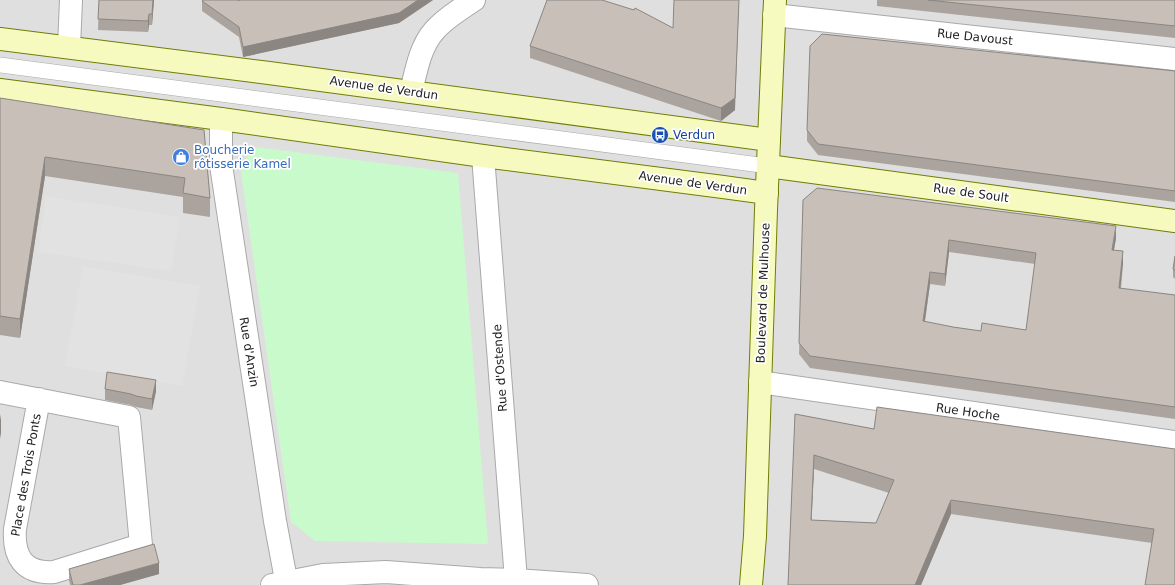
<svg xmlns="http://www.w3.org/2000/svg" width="1175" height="585" font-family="'DejaVu Sans',sans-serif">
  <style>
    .residential { fill: #e0dfdf }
    .park { fill: #c8facc }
    .parking { fill: #e2e2e2 }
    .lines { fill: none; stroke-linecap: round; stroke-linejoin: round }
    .lane-casing { stroke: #a9a9a9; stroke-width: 16 }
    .street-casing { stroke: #a9a9a9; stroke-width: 24 }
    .secondary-casing { stroke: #707d05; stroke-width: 24 }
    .lane { stroke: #fff; stroke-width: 15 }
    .street { stroke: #fff; stroke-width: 22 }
    .secondary { stroke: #f7fabf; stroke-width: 22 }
    .wall { fill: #aba49e; fill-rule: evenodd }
    .shaded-wall { fill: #8b8681 }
    .building { fill: #c7bfb8; stroke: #8b8681; fill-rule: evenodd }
    .labels { text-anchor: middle; stroke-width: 3.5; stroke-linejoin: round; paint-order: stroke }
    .street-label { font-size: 12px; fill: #222; stroke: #fff }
    .transit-label { font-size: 12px; fill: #164399; stroke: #fff; text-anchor: start }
    .shop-label { font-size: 12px; fill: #366cbe; stroke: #fff; text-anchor: start }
  </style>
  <rect width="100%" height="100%" fill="#f2efe9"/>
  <!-- residential -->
  <rect class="residential" x="0" y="0" width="1175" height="585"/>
  <!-- park -->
  <polygon class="park" points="256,147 458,173 488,544 315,541 291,522 240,165"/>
  <!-- parking -->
  <g class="parking">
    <polygon points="46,196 180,217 171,271 38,252"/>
    <polygon points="83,266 200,286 182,386 65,366"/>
  </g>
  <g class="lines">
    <!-- lane casing -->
    <g class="lane-casing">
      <polyline id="lane" points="0,65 768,166"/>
    </g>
    <!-- street casing -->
    <g class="street-casing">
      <g id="street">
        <polyline points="774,15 1175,59"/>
        <polyline points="69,47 71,0"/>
        <path d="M 411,92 C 416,71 420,47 434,31 C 445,18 461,9 474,0"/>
        <polyline points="221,119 221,165 275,521 287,585"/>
        <polyline points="483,156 516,580"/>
        <polyline points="760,382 1175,442"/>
        <path d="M 0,392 L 129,417 L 141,545 L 54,572 C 24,574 13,557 15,529 L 39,399"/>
        <polyline points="272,585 323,575 386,572 480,579 516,580 587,585"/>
      </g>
    </g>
    <!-- secondary casing -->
    <g class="secondary-casing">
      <g id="secondary">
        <polyline points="0,39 269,73 769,140"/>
        <polyline points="0,90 221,119 483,156 723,187 767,193"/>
        <polyline points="768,166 1175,221"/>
        <polyline points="751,585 755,536 766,210 775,0"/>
      </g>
    </g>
    <!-- lane -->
    <use href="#lane" class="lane"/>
    <!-- street -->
    <use href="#street" class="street"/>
    <!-- secondary -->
    <use href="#secondary" class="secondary"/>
  </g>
  <!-- wall -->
  <g class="wall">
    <polygon points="99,0 154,0 152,25 149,25 148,32 98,30"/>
    <polygon points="239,0 433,0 399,23 243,57 239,37 202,11 202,1 239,1"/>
    <polygon points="877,0 1175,0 1175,38 877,6"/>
    <polygon points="530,46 735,110 721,121 530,58"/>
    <polygon points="1175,71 1175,202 818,155 807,141 807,130"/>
    <polygon points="0,98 204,130 210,198 210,217 183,213 183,197 45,176 20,338 0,335"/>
    <path d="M 803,200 L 1116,238 L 1114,250 L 1123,263 L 1121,289 L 1175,295 L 1175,419 L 810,368 L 799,354 ZM 949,252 L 1035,264 L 1026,330 L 981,331 L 953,327 L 925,322 L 930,284 L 945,286 Z"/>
    <polygon points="1175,256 1175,279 1173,277 1173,269"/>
    <polygon points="105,389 156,391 152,410 136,407 131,405 105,400"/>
    <path d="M 795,414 L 874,429 L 1175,449 L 1152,543 L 951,514 L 921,585 L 788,585 ZM 814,469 L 889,493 L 876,523 L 811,520 Z"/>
    <polygon points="69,569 159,574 120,585 70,585 69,580"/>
  </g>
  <!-- shaded-wall -->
  <g class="shaded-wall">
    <polygon points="153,0 154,0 152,25 152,14"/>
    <polygon points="418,0 433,0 399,23 243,57 243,47"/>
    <polygon points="739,0 735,110 721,121 721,108"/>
    <polygon points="149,14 149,25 148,32 148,21"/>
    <polygon points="45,157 45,176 20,338 20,319"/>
    <polygon points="1116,226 1116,238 1112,261 1112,250"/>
    <polygon points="949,240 949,252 945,286 945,274"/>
    <polygon points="1123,251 1123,263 1119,300 1119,288"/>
    <polygon points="930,272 930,284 923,333 923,321"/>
    <polygon points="156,380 156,391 152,410 152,399"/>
    <polygon points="1,414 1,433 0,439 0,420"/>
    <polygon points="814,455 814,469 811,534 811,520"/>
    <polygon points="951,500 951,514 921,585 915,585"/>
    <polygon points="159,563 159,574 120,585 80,585"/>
  </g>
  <!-- building -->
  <g class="building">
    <polygon points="99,0 153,0 152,14 149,14 148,21 98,19"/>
    <polygon points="203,0 238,0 239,1 239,0 418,0 399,13 243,47 239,27 202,1"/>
    <polygon points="547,0 602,0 634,10 635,8 673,28 674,0 739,0 735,98 721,108 530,46"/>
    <polygon points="928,0 1175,0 1175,26"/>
    <polygon points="822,34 1175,71 1175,191 818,144 807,130 810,46"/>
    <polygon points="0,98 204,130 210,198 183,193 185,178 45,157 20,319 0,316"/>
    <path d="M 817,188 L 1116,226 L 1112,250 L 1123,251 L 1119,288 L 1175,295 L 1175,407 L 810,356 L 799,343 L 803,200 ZM 949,240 L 1036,253 L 1026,330 L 982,323 L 981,331 L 953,327 L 923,321 L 930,272 L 945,274 Z"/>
    <polygon points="1175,256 1175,271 1173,269"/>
    <polygon points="107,372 156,380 152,399 136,396 131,394 105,389"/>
    <path d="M 877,407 L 1175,449 L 1175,585 L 1145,585 L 1154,529 L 951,500 L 915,585 L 788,585 L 795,414 L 874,429 ZM 814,455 L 894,480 L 876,523 L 811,520 Z"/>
    <polygon points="154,544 159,563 80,585 73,585 69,569"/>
  </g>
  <!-- icons -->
  <defs>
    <g id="bus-disc" transform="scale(0.9)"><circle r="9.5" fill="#1a4fb4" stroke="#fff"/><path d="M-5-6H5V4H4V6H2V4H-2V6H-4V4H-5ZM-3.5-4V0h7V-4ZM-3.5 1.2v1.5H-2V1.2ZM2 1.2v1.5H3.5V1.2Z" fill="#fff"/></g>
    <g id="shop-disc" transform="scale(0.9)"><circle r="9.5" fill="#3f7fe0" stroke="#fff"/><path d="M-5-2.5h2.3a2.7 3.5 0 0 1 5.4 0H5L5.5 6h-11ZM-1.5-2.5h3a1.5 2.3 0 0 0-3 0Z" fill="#fff"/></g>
  </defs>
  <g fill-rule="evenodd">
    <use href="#bus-disc" x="660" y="135"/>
    <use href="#shop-disc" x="181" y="157"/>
  </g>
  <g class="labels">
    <!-- street labels -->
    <g class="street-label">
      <text transform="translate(975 37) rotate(6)" y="4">Rue Davoust</text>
      <text transform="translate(384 88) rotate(8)" y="4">Avenue de Verdun</text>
      <text transform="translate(693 183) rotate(8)" y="4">Avenue de Verdun</text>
      <text transform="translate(971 193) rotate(8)" y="4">Rue de Soult</text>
      <text transform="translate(763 293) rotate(-88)" y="4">Boulevard de Mulhouse</text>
      <text transform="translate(249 352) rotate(81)" y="4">Rue d'Anzin</text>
      <text transform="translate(500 368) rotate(-94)" y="4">Rue d'Ostende</text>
      <text transform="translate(968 412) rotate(8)" y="4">Rue Hoche</text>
      <text transform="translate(26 475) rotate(-80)" y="4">Place des Trois Ponts</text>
    </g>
    <!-- transit labels -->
    <g class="transit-label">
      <text x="673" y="139">Verdun</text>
    </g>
    <!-- shop labels -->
    <g class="shop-label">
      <text x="194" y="154">Boucherie<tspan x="194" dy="14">rôtisserie Kamel</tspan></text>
    </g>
  </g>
</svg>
